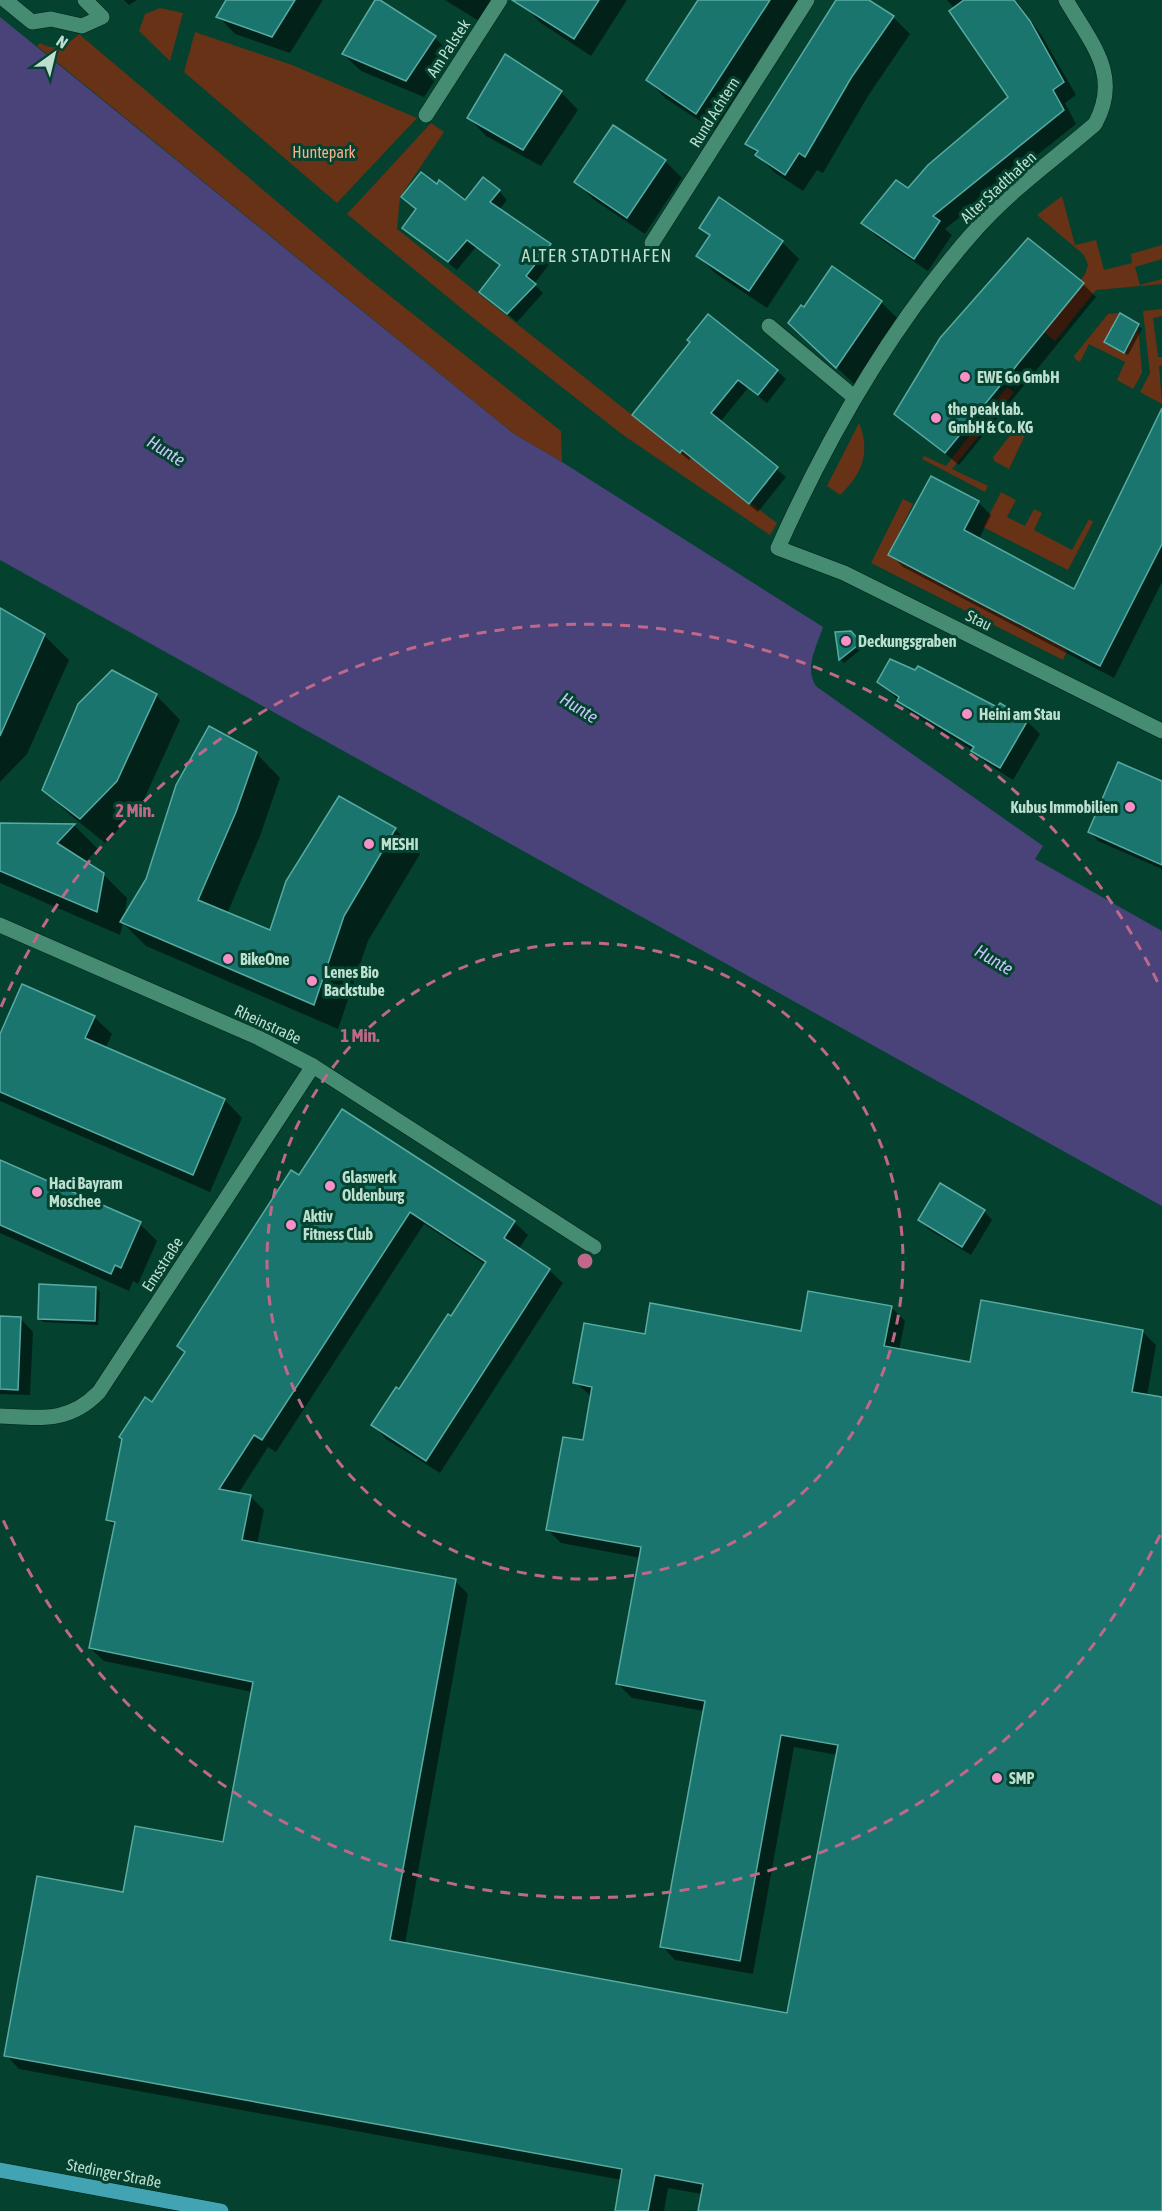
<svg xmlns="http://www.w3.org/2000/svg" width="1162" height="2211" font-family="'Asap Condensed',sans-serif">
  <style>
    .green { fill: #673216 }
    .water { fill: #49437a }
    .shadow { fill: #0007 }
    .building { fill: #19756e; stroke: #58aba2; stroke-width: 1.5 }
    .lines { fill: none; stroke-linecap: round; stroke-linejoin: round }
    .minor-casing { stroke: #002519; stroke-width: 16 }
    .major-casing { stroke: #002519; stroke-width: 16 }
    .minor { stroke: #468c72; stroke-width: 15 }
    .major { stroke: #42a3b3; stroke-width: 15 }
    .ring { fill: none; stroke: #c0688a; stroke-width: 3; stroke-dasharray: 10 8 }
    .poi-dot { fill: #f98fc9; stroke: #05412f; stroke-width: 2 }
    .labels { text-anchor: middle; stroke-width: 6; stroke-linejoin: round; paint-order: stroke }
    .street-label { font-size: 16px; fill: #bddfd0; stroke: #05412f }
    .park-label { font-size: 16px; fill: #f5af8c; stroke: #05412f }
    .poi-label { font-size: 16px; font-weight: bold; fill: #bddfd0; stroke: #05412f; text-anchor: start }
    .neighbourhood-label { font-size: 18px; letter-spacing: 1.5px; fill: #bddfd0; stroke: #05412f }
    .water-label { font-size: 18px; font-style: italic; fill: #c7c4f8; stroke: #05412f }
    .centre { fill: #c0688a; stroke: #05412f; stroke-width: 3 }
    .ring-label { font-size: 18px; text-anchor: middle; font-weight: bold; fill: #c0688a; stroke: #05412f; stroke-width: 6; stroke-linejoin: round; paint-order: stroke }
  </style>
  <rect width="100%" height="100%" fill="#05412f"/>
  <!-- green -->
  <g class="green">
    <polygon points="160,8 183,13 170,61 139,31 145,14"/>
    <polygon points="195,32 292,65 417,118 337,203 184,72"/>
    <path d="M 79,34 L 366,277 L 561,431 L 562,462 L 514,434 L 37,46 L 40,43 C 57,52 66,46 79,34 Z"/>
    <polygon points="431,123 444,132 400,197 397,229 680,453 682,451 777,523 770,535 623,435 467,313 347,214"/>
    <polygon points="1062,196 1075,245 1096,240 1104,270 1132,263 1131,254 1162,245 1162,259 1135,267 1140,285 1162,279 1162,284 1096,290 1055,341 1044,332 1085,274 1088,265 1084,255 1037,215"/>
    <polygon points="1162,309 1162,316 1153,318 1158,357 1162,357 1162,365 1159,366 1162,404 1140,392 1150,373 1143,311"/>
    <polygon points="1120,313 1104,342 1123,352 1138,326 1142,373 1133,389 1117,380 1125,362 1089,344 1080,362 1075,359 1074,356 1108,314"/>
    <polygon points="1007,387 1014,392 952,469 988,486 985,492 922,459 924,456 946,466"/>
    <path d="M 859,423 C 871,452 862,474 840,495 L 827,486 Z"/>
    <polygon points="1016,428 1026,433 1009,469 994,461 993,457"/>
    <polygon points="1001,492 1016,500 1007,517 1025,526 1034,509 1042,513 1034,530 1072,550 1089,519 1093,522 1068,570 983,527"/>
    <polygon points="903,499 913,504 888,555 1068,649 1063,660 871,563"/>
  </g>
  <!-- water -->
  <path class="water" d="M 0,17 L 514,434 L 562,462 L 823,627 C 817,646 803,669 817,687 L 1043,846 L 1035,859 L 1162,931 L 1162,1206 L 0,560 Z"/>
  <!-- shadow -->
  <g class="shadow">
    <polygon points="124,0 137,0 129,5"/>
    <polygon points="228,0 323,0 290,53 235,34 218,16"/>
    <polygon points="377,0 435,38 452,55 424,97 361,71 343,54"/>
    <polygon points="445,0 496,0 482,23"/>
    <polygon points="527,0 627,0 591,56 541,23 524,6"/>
    <polygon points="700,0 798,0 714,130 665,98 648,80"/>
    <polygon points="838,0 866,0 893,17 910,34 868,96 823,173 817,170 803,191 774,172 747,143"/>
    <polygon points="947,0 1016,0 1042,36 1076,95 1065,103 1076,124 945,229 952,235 928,271 876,236 863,223 908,190 1010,97 955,9"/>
    <polygon points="561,92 578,110 541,166 486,136 469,118"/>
    <polygon points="665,161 682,178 645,234 593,199 576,182"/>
    <polygon points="437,186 465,202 499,191 507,200 499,210 558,253 534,284 543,293 517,322 481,292 501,266 476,247 457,270 404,228 417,210 403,197"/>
    <polygon points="701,227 782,242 799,259 767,308 715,273 698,256 710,237"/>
    <polygon points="1083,284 1096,297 959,465 896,413"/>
    <polygon points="881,302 898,319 854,384 808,340 805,309"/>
    <polygon points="1138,325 1142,329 1128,355 1106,342"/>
    <polygon points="692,342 777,371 786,379 767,403 748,388 720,422 786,477 758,512 691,458 689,460 643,423"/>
    <polygon points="1162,438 1162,582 1114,678 903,567 890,554 978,502 991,515 979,539 1075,591"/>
    <polygon points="0,612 44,635 69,660 27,754 0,782"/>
    <polygon points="836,633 850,633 860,643 860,650 844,663 841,660"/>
    <polygon points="879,681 998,709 1000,705 1027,721 1040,734 1013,780 986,763 974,751 912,714"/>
    <polygon points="156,695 180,720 141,806 105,843 69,814 44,790"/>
    <polygon points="256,753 280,778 260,836 227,914 271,932 339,798 395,829 420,854 368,941 338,1029 146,946 123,923 120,935 0,883 0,825 75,826 98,849 85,862 103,874 127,898 124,919"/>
    <polygon points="1162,782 1162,869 1098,841 1090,832"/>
    <polygon points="94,1017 112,1034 105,1049 225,1100 242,1118 210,1192 0,1101 0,1038"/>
    <polygon points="0,1162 140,1224 157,1241 138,1284 133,1281 129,1291 0,1233"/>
    <polygon points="300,1177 514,1222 528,1235 518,1250 549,1270 563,1283 440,1473 386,1439 373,1425 452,1318 486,1265 424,1224 276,1452 268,1447 238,1494 250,1496 264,1510 257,1544 455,1581 468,1594 405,1944 788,2015 837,1755 794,1747 753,1974 675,1960 662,1946 704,1711 632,1698 618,1684 641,1558 561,1543 548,1530 584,1442 592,1397 575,1382 646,1335 802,1332 891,1307 905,1321 899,1350 971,1364 1143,1332 1156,1345 1147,1396 1162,1399 1162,2211 699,2211 702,2194 668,2188 664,2211 616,2211 622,2180 19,2069 6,2055 125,1893 225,1844 252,1692 104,1661 90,1648 115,1527 108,1520 152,1404 186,1353 179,1346"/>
    <polygon points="984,1211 992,1220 971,1255 928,1229 920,1220"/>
    <polygon points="96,1288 100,1292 98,1325 43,1322 39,1319"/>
    <polygon points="0,1318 20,1318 33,1332 30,1395 0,1394"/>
  </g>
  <!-- building -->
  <g class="building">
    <polygon points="226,0 295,0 272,37 216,17"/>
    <polygon points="375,0 380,0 436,36 406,81 342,54"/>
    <polygon points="512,0 599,0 574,39"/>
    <polygon points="698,0 770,0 696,114 646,80"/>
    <polygon points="836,0 869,0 894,16 851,78 805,157 799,153 785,175 755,155 758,151 745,144"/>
    <polygon points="964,0 1014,0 1030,21 1064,82 1053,90 1064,110 933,216 940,221 914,259 861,223 896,180 908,188 928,165 1008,97 949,11"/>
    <polygon points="505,54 562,91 523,150 467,118"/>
    <polygon points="613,125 666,160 627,218 574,182"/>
    <polygon points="421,172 437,184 439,180 465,200 483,177 500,190 490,202 551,244 526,276 536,284 507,314 479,292 500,265 467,240 448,262 402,228 416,209 401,197"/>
    <polygon points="719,197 783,241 749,291 696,256 710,235 699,228"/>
    <polygon points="1028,238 1084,283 945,453 894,414 940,338"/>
    <polygon points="832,266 882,301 836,368 788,323 801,305 804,307"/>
    <polygon points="1120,313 1139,324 1124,353 1104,342"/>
    <polygon points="708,314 778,370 758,395 738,380 711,413 778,467 749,504 682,450 680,453 632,415 690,342 687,340"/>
    <polygon points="1162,408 1162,544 1100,666 888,555 931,476 979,501 964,530 1074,589"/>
    <polygon points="0,608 45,634 0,736"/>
    <polygon points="851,631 857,638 857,646 839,660 835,632"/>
    <polygon points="890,659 915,670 918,666 997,707 1000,703 1028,720 1000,768 971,751 974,747 897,701 899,697 877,682"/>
    <polygon points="112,670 157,694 117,781 80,819 42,790 78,704"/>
    <polygon points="209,726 257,752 236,812 198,900 270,930 286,881 339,796 396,828 344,916 314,1005 120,922 146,879 176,785"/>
    <polygon points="1118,762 1162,781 1162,865 1088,832"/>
    <polygon points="0,823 75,824 57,843 104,873 97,912 0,871"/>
    <polygon points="22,984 95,1016 85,1038 225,1099 193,1175 0,1092 0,1034"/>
    <polygon points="342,1109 515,1221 504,1238 550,1269 426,1461 371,1425 396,1387 399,1389 448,1314 451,1316 486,1262 410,1212 262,1440 254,1435 219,1489 251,1495 242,1540 456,1579 390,1940 787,2013 838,1745 781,1735 740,1961 660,1947 705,1701 616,1684 641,1547 546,1530 563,1437 583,1440 592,1387 573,1383 584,1323 645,1334 650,1303 801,1331 808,1291 892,1306 884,1346 970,1362 981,1300 1143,1330 1132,1392 1162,1397 1162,2211 698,2211 703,2184 655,2175 648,2211 615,2211 622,2169 4,2056 37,1876 123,1892 135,1826 223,1842 253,1682 89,1648 115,1522 106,1520 122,1439 119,1437 145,1397 152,1402 185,1352 177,1346 291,1170 299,1175"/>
    <polygon points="0,1160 141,1222 121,1268 115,1265 111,1274 0,1225"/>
    <polygon points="940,1183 985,1210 962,1247 918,1220"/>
    <polygon points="39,1284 96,1287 95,1321 38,1319"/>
    <polygon points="0,1316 21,1317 18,1390 0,1389"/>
  </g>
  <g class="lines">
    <!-- minor casing -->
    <g class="minor-casing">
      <g id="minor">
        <polyline points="5,0 32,22 51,19 82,26 102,17 85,0"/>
        <path d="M 1066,0 C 1091,43 1122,75 1095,124 C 1056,158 1012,189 978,227 C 894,321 829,434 778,548 L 844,573 L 1162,731"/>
        <polyline points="426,115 500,0"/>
        <polyline points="652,243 807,0"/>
        <polyline points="769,326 854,397"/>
        <polyline points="0,925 259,1038 313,1066 594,1247"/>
        <path d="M 0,1416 C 41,1418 69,1423 99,1392 L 313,1066"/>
      </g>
    </g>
    <!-- major casing -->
    <g class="major-casing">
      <polyline id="major" points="0,2170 221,2211"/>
    </g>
    <!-- minor -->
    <use href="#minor" class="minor"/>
    <!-- major -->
    <use href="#major" class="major"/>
  </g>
  <!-- distance rings -->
  <g class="ring">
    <circle cx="585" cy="1261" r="318"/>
    <path d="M1160 1535A637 637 0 0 1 1 1515M1 1007A637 637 0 0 1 1160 987"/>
  </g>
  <!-- markers -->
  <g class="poi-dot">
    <circle cx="965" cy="377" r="6"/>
    <circle cx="936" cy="418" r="6"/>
    <circle cx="846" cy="641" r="6"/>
    <circle cx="967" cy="714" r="6"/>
    <circle cx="1130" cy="807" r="6"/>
    <circle cx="369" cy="844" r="6"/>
    <circle cx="228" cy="959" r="6"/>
    <circle cx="312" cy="981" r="6"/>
    <circle cx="330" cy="1186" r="6"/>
    <circle cx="37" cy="1192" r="6"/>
    <circle cx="291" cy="1225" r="6"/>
    <circle cx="997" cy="1778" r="6"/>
  </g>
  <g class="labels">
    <!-- street labels -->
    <g class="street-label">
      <text transform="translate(448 48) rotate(-57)" y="6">Am Palstek</text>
      <text transform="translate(714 112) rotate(-58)" y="6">Rund Achtern</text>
      <text transform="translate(998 187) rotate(-43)" y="6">Alter Stadthafen</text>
      <text transform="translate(979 620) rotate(26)" y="6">Stau</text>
      <text transform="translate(268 1024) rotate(25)" y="6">Rheinstraße</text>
      <text transform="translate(162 1264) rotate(-57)" y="6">Emsstraße</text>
      <text transform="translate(114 2173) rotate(11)" y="6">Stedinger Straße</text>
    </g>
    <!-- park labels -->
    <g class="park-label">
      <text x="324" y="158">Huntepark</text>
    </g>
    <!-- poi labels -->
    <g class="poi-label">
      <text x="977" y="383">EWE Go GmbH</text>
      <text x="948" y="415">the peak lab.<tspan x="948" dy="18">GmbH &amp; Co. KG</tspan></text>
      <text x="858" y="647">Deckungsgraben</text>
      <text x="979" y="720">Heini am Stau</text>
      <text x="1118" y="813" text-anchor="end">Kubus Immobilien</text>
      <text x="381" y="850">MESHI</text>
      <text x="240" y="965">BikeOne</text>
      <text x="324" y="978">Lenes Bio<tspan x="324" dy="18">Backstube</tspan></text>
      <text x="342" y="1183">Glaswerk<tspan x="342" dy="18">Oldenburg</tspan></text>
      <text x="49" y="1189">Haci Bayram<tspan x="49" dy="18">Moschee</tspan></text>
      <text x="303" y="1222">Aktiv<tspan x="303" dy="18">Fitness Club</tspan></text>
      <text x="1009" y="1784">SMP</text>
    </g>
    <!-- neighbourhood labels -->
    <g class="neighbourhood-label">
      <text x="597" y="262">ALTER STADTHAFEN</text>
    </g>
    <!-- water labels -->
    <g class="water-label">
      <text transform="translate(166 451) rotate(32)" y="6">Hunte</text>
      <text transform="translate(579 708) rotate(32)" y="6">Hunte</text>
      <text transform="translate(994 960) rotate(31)" y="6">Hunte</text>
    </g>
  </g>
  <circle cx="585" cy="1261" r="9" class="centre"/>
  <g class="ring-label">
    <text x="135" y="817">2 Min.</text>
    <text x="360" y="1042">1 Min.</text>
  </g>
  <!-- north arrow -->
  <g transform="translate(54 54) rotate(34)" stroke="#05412f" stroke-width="4.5" paint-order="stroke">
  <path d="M0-4.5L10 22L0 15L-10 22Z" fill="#bddfd0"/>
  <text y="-9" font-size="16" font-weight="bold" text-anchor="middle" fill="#bddfd0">N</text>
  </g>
</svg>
